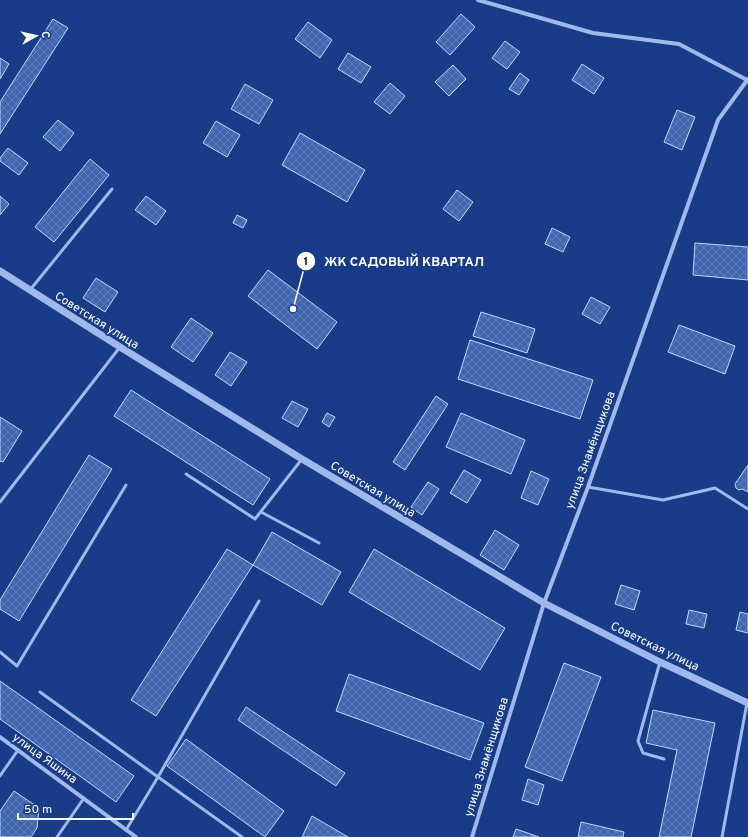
<svg xmlns="http://www.w3.org/2000/svg" width="748" height="837" font-family="Overpass,sans-serif">
  <style>
    .building { fill: url(#building-cross-hatch); stroke: #c4d7f9 }
    .lines { fill: none; stroke-linecap: round; stroke-linejoin: round }
    .service { stroke: #9fb9ed; stroke-width: 3 }
    .minor { stroke: #9fb9ed; stroke-width: 4 }
    .tertiary { stroke: #9fb9ed; stroke-width: 7 }
    .labels { text-anchor: middle; stroke-width: 3.5; stroke-linejoin: round; paint-order: stroke }
    .street-label { font-size: 12px; fill: #fff; stroke: #183c87 }
    .leader { fill: none; stroke: #fff; stroke-width: 1.5 }
    .callout-dot { fill: #fff; stroke: #183c87; stroke-width: 1.5 }
    .mark-label { font-size: 12px; text-anchor: middle; font-weight: bold; fill: #111 }
    .callout-label { font-size: 13px; text-anchor: middle; font-weight: bold; fill: #fff; stroke: #183c87; stroke-width: 3.5; stroke-linejoin: round; paint-order: stroke }
  </style>
  <defs>
    <pattern id="building-cross-hatch" width="8" height="8" patternUnits="userSpaceOnUse"><rect width="8" height="8" fill="#4166b0"/><path d="M0 0l8 8M0 8l8-8" fill="none" stroke="#5e7dbc"/></pattern>
  </defs>
  <rect width="100%" height="100%" fill="#183c87"/>
  <!-- building -->
  <g class="building">
    <polygon points="461,14 475,27 450,55 436,42"/>
    <polygon points="53,19 68,28 0,134 0,102"/>
    <polygon points="308,22 332,40 320,58 295,39"/>
    <polygon points="505,41 520,52 507,69 492,58"/>
    <polygon points="348,53 371,67 361,83 338,69"/>
    <polygon points="0,58 9,64 0,79"/>
    <polygon points="582,64 604,78 594,94 572,80"/>
    <polygon points="453,65 466,79 449,96 435,82"/>
    <polygon points="520,73 529,80 519,95 509,89"/>
    <polygon points="390,83 405,96 390,114 374,102"/>
    <polygon points="245,84 273,100 259,124 231,109"/>
    <polygon points="677,110 695,117 682,150 664,142"/>
    <polygon points="58,120 74,133 60,151 43,137"/>
    <polygon points="216,121 240,135 227,157 203,143"/>
    <polygon points="300,133 365,170 347,202 282,165"/>
    <polygon points="8,148 28,163 19,175 0,161 0,158"/>
    <polygon points="90,159 109,175 54,242 35,227"/>
    <polygon points="457,190 473,202 459,221 443,209"/>
    <polygon points="0,196 9,204 0,215"/>
    <polygon points="146,196 166,211 156,225 135,210"/>
    <polygon points="237,215 247,220 243,228 233,223"/>
    <polygon points="552,228 570,237 563,252 545,244"/>
    <polygon points="695,243 748,247 748,280 693,275"/>
    <polygon points="268,270 337,322 317,349 248,296"/>
    <polygon points="96,278 118,292 105,312 83,298"/>
    <polygon points="591,297 610,307 600,324 582,314"/>
    <polygon points="481,312 535,329 527,353 473,336"/>
    <polygon points="191,318 213,333 193,362 171,347"/>
    <polygon points="679,325 735,346 725,374 668,352"/>
    <polygon points="470,340 593,380 580,419 458,379"/>
    <polygon points="230,352 247,362 231,386 215,375"/>
    <polygon points="131,390 270,479 253,505 114,416"/>
    <polygon points="436,396 448,404 405,470 393,462"/>
    <polygon points="292,401 308,409 298,427 282,418"/>
    <polygon points="327,413 335,417 329,427 322,422"/>
    <polygon points="461,413 525,440 511,474 446,447"/>
    <polygon points="0,417 22,431 3,462 0,461"/>
    <polygon points="89,455 112,469 19,621 0,609 0,600"/>
    <polygon points="748,465 748,492 742,489 739,490 736,488 735,484"/>
    <polygon points="464,470 481,480 467,503 450,493"/>
    <polygon points="531,471 549,479 538,505 521,498"/>
    <polygon points="428,482 439,489 422,515 411,507"/>
    <polygon points="495,530 519,545 504,570 480,555"/>
    <polygon points="272,532 341,572 322,605 253,565"/>
    <polygon points="227,549 253,565 156,716 131,700"/>
    <polygon points="374,549 505,628 480,670 349,592"/>
    <polygon points="621,585 640,591 634,610 615,604"/>
    <polygon points="689,610 707,614 704,628 686,624"/>
    <polygon points="740,612 748,614 748,633 736,630"/>
    <polygon points="564,663 601,677 562,781 525,767"/>
    <polygon points="349,674 484,723 470,760 336,711"/>
    <polygon points="0,681 134,776 116,802 0,719"/>
    <polygon points="246,707 345,773 336,786 238,720"/>
    <polygon points="653,710 715,723 691,837 659,837 677,750 646,743"/>
    <polygon points="186,739 284,811 265,837 167,766"/>
    <polygon points="528,779 544,785 538,805 522,800"/>
    <polygon points="14,791 39,808 37,828 31,837 0,837 0,811"/>
    <polygon points="312,816 348,837 302,837"/>
    <polygon points="581,822 624,832 623,837 578,837"/>
    <polygon points="516,829 539,837 513,837"/>
  </g>
  <g class="lines">
    <!-- service -->
    <g class="service">
      <polyline points="30,290 112,189"/>
      <polyline points="186,474 255,519 302,459"/>
      <polyline points="588,487 663,500 715,488 748,509"/>
      <polyline points="0,502 120,347"/>
      <polyline points="261,512 319,543"/>
      <polyline points="0,652 17,666 126,485"/>
      <polyline points="660,662 638,741 643,753 664,759"/>
      <polyline points="40,692 158,777 126,830"/>
      <polyline points="0,776 18,750"/>
      <polyline points="57,837 84,798"/>
      <polyline points="242,837 158,777 259,601"/>
      <polyline points="722,837 747,703"/>
    </g>
    <!-- minor -->
    <g class="minor">
      <polyline points="478,0 593,33 679,44 747,80"/>
      <polyline points="0,737 136,837"/>
      <polyline points="472,837 544,603 588,487 718,120 748,79"/>
    </g>
    <!-- tertiary -->
    <polyline class="tertiary" points="0,271 120,347 302,459 544,603 660,662 748,703"/>
  </g>
  <g class="labels">
    <!-- street labels -->
    <g class="street-label">
      <text transform="translate(97 320) rotate(32)" y="4">Советская улица</text>
      <text transform="translate(590 450) rotate(-70)" y="4">улица Знамёнщикова</text>
      <text transform="translate(373 489) rotate(31)" y="4">Советская улица</text>
      <text transform="translate(655 646) rotate(26)" y="4">Советская улица</text>
      <text transform="translate(486 757) rotate(-73)" y="4">улица Знамёнщикова</text>
      <text transform="translate(45 758) rotate(36)" y="4">улица Яшина</text>
    </g>
  </g>
  <!-- callouts -->
  <path class="leader" d="M293 309L306 261"/>
  <g class="callout-dot">
    <circle cx="293" cy="309" r="4"/>
    <circle cx="306" cy="261" r="10"/>
  </g>
  <g class="mark-label">
    <text x="306" y="265">1</text>
  </g>
  <g class="callout-label">
    <text x="404" y="266">ЖК САДОВЫЙ КВАРТАЛ</text>
  </g>
  <!-- north arrow -->
  <g transform="translate(36 36) rotate(82)" stroke="#183c87" stroke-width="3" paint-order="stroke">
  <path d="M0-3L7 15L0 10L-7 15Z" fill="#ffffff"/>
  <text y="-6" font-size="11" font-weight="bold" text-anchor="middle" fill="#ffffff">С</text>
  </g>
  <!-- scale -->
  <path d="M18 813v6h115v-6" fill="none" stroke="#ffffff" stroke-width="2"/>
  <text x="24" y="813" font-size="12" fill="#ffffff" stroke="#183c87" stroke-width="3" paint-order="stroke">50 m</text>
</svg>
